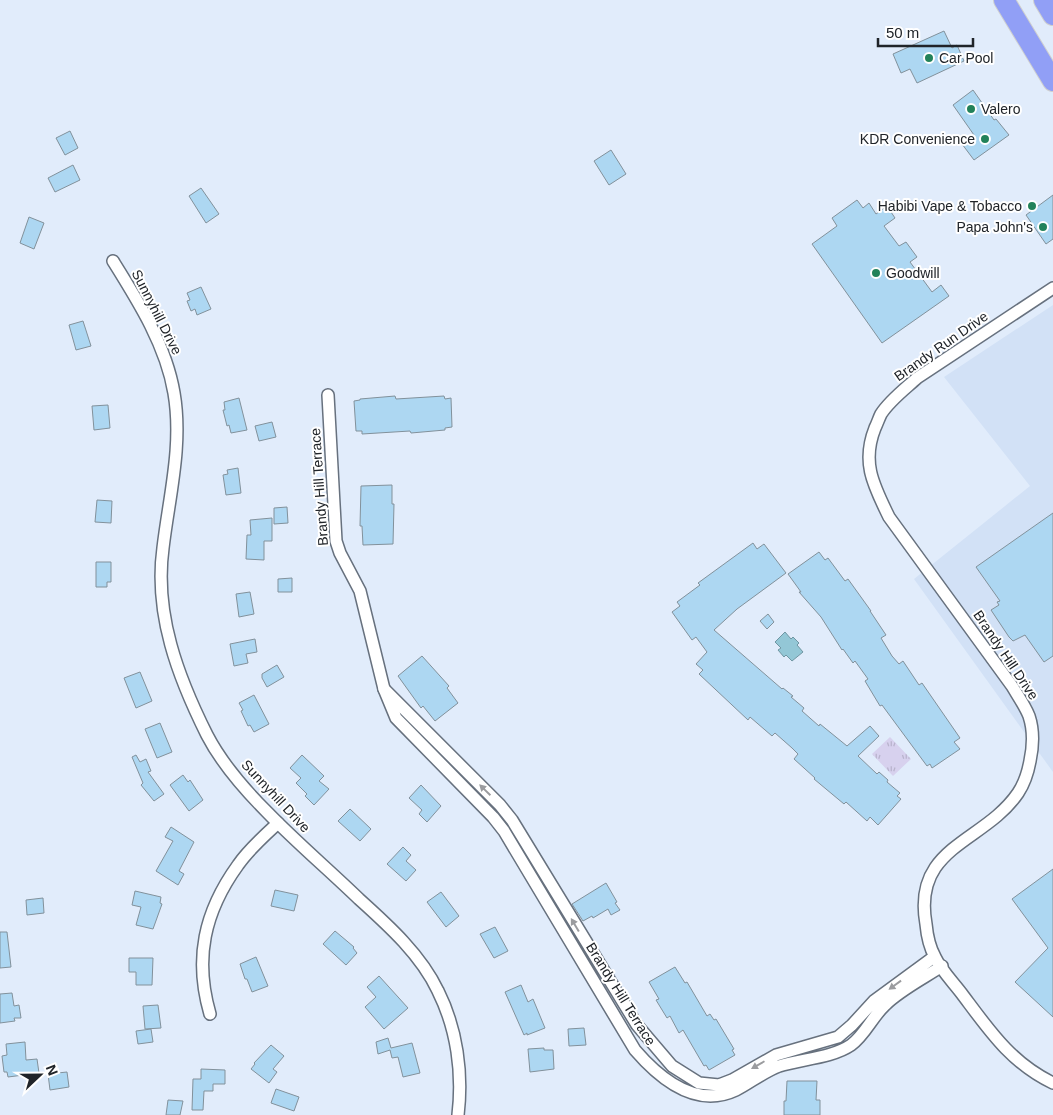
<svg xmlns="http://www.w3.org/2000/svg" width="1053" height="1115" font-family="Helvetica,sans-serif">
  <style>
    .built { fill: #d2e1f6 }
    .park { fill: url(#park-tufts) }
    .water { fill: #93c7d6; stroke: #7096a2 }
    .building { fill: #add7f2; stroke: #82919b }
    .lines { fill: none; stroke-linecap: round; stroke-linejoin: round }
    .street-casing { stroke: #67717e; stroke-width: 14 }
    .highway-casing { stroke: #cecfd0; stroke-width: 22 }
    .street { stroke: #fff; stroke-width: 11 }
    .highway { stroke: #919ff6; stroke-width: 20 }
    .oneway { fill: #9b9c9f }
    .poi-dot { fill: #22825a; stroke: #fff; stroke-width: 2 }
    .labels { text-anchor: middle; stroke-width: 4; stroke-linejoin: round; paint-order: stroke }
    .poi-label { font-size: 14px; fill: #202429; stroke: #fff; text-anchor: start }
    .street-label { font-size: 14px; fill: #202429; stroke: #fff }
  </style>
  <defs>
    <pattern id="park-tufts" width="24" height="20" patternUnits="userSpaceOnUse" patternTransform="scale(1.25)"><rect width="24" height="20" fill="#d7d1ee"/><path d="M3 7l-1-3M5 7V3M7 7l1-3M15 17l-1-3M17 17v-4M19 17l1-3" fill="none" stroke="#b8b3cc"/></pattern>
  </defs>
  <rect width="100%" height="100%" fill="#e1ecfb"/>
  <!-- built -->
  <polygon class="built" points="1053,305 1053,772 914,579 1030,486 944,377"/>
  <!-- park -->
  <polygon class="park" points="890,737 911,759 893,776 872,754"/>
  <!-- water -->
  <polygon class="water" points="785,632 791,639 793,637 799,643 797,645 803,652 792,661 786,655 784,657 778,650 781,648 775,642"/>
  <!-- building -->
  <g class="building">
    <polygon points="944,31 952,48 957,45 964,61 917,83 910,69 901,73 893,54"/>
    <polygon points="973,90 994,120 996,119 1009,135 974,160 962,144 974,135 953,105"/>
    <polygon points="70,131 78,148 65,155 56,138"/>
    <polygon points="611,150 626,174 609,185 594,161"/>
    <polygon points="73,165 80,180 55,192 48,178"/>
    <polygon points="201,188 219,214 206,223 189,196"/>
    <polygon points="1053,195 1053,239 1046,244 1026,215"/>
    <polygon points="857,200 863,208 869,203 876,214 887,206 895,218 884,226 899,246 906,242 917,257 910,262 932,292 941,285 949,296 882,343 812,244 837,226 832,218"/>
    <polygon points="29,217 44,223 34,249 20,243"/>
    <polygon points="201,287 211,309 197,315 195,309 191,311 187,301 190,300 187,293"/>
    <polygon points="83,321 91,346 76,350 69,325"/>
    <polygon points="395,396 396,399 444,396 445,399 451,398 452,427 445,428 445,430 411,433 410,431 362,434 362,431 356,431 354,401 360,400 360,399"/>
    <polygon points="239,398 247,430 231,433 229,425 227,426 223,410 225,410 224,402"/>
    <polygon points="108,405 110,428 94,430 92,406"/>
    <polygon points="272,422 276,437 259,441 255,426"/>
    <polygon points="238,468 241,493 226,495 223,475 228,474 227,470"/>
    <polygon points="392,485 392,504 394,504 393,544 363,545 362,526 360,526 361,486"/>
    <polygon points="97,500 112,501 111,523 95,522"/>
    <polygon points="287,507 288,523 274,524 274,508"/>
    <polygon points="1053,513 1053,656 1044,662 1025,635 1013,641 1009,637 991,610 999,605 997,602 1000,601 976,567"/>
    <polygon points="272,518 272,541 264,541 264,560 246,559 247,535 251,535 250,520"/>
    <polygon points="753,543 757,549 764,544 786,573 737,609 714,630 782,689 783,688 793,696 791,697 804,708 802,711 819,726 820,724 847,746 870,726 879,736 858,756 877,774 879,772 888,780 887,782 900,793 897,796 901,799 878,825 870,817 867,821 846,802 844,804 814,779 815,778 794,759 798,754 792,748 775,733 772,736 750,717 748,720 699,674 703,670 696,664 707,652 696,637 692,640 672,612 680,606 677,602 700,585 698,583"/>
    <polygon points="819,552 825,560 828,558 845,581 848,579 871,611 870,611 886,635 881,638 892,656 899,664 903,661 919,685 922,683 960,738 954,742 960,749 932,768 930,764 927,766 882,705 880,706 865,681 868,679 855,661 853,663 843,649 842,650 821,617 799,592 801,592 788,574"/>
    <polygon points="96,562 111,562 111,582 107,582 107,587 96,587"/>
    <polygon points="292,578 292,592 278,592 278,579"/>
    <polygon points="250,592 254,614 239,617 236,594"/>
    <polygon points="768,614 774,622 767,629 760,621"/>
    <polygon points="255,639 257,652 246,654 248,663 234,666 230,644"/>
    <polygon points="422,656 449,686 447,688 458,703 435,721 423,706 421,708 398,676"/>
    <polygon points="277,665 284,677 267,687 262,678 262,674"/>
    <polygon points="140,672 152,701 136,708 124,678"/>
    <polygon points="254,695 269,724 254,732 250,725 248,726 241,711 243,710 239,703"/>
    <polygon points="160,723 172,752 157,758 145,729"/>
    <polygon points="136,755 140,762 146,759 151,771 148,772 164,794 154,801 141,785 143,783 132,757"/>
    <polygon points="302,755 324,776 319,781 329,789 314,805 305,796 307,794 296,783 301,778 290,768"/>
    <polygon points="183,775 188,782 190,780 203,800 189,811 170,785"/>
    <polygon points="421,785 441,806 427,822 419,814 422,810 409,798"/>
    <polygon points="350,809 371,829 360,841 338,821"/>
    <polygon points="171,827 194,842 179,871 184,874 178,885 156,871 173,841 165,837"/>
    <polygon points="403,847 411,855 406,861 416,870 406,881 387,864"/>
    <polygon points="1053,869 1053,1017 1015,982 1048,948 1012,899"/>
    <polygon points="606,883 617,902 615,903 620,910 611,915 608,909 593,918 592,916 583,921 572,904"/>
    <polygon points="275,890 298,895 294,911 271,906"/>
    <polygon points="135,891 161,897 160,903 162,904 153,929 136,925 141,907 132,905"/>
    <polygon points="441,892 459,916 446,927 427,902"/>
    <polygon points="43,898 44,913 27,915 26,900"/>
    <polygon points="495,927 508,951 494,958 480,934"/>
    <polygon points="335,931 354,947 353,948 357,953 346,965 323,944"/>
    <polygon points="0,932 7,932 11,967 0,968"/>
    <polygon points="256,957 268,986 252,992 247,979 245,979 240,964"/>
    <polygon points="129,958 153,958 152,985 136,985 136,972 129,972"/>
    <polygon points="675,967 685,983 687,982 707,1016 710,1014 714,1020 716,1019 734,1049 732,1050 735,1055 709,1070 706,1065 704,1066 683,1030 679,1033 670,1016 667,1018 656,1000 659,999 649,982"/>
    <polygon points="379,976 408,1008 384,1029 365,1007 376,997 367,987"/>
    <polygon points="521,985 528,1002 533,999 545,1028 527,1035 527,1033 524,1035 505,992"/>
    <polygon points="12,993 14,1006 19,1005 21,1018 14,1018 15,1021 0,1023 0,994"/>
    <polygon points="158,1005 161,1028 145,1029 143,1006"/>
    <polygon points="584,1028 586,1045 569,1046 568,1029"/>
    <polygon points="151,1029 153,1042 138,1044 136,1031"/>
    <polygon points="388,1038 391,1048 412,1043 420,1073 403,1077 398,1057 392,1058 390,1050 378,1054 376,1042"/>
    <polygon points="25,1042 26,1060 37,1059 39,1073 8,1077 7,1072 4,1072 2,1056 7,1055 6,1044"/>
    <polygon points="271,1045 284,1056 273,1069 277,1072 269,1083 251,1069 255,1064 254,1063"/>
    <polygon points="544,1048 544,1050 553,1050 554,1069 530,1072 528,1049"/>
    <polygon points="201,1069 225,1070 225,1084 213,1084 213,1091 204,1091 203,1110 192,1110 193,1079 201,1079"/>
    <polygon points="67,1072 69,1087 50,1090 48,1074"/>
    <polygon points="787,1081 817,1081 816,1100 820,1100 820,1115 784,1115 784,1101 786,1101"/>
    <polygon points="276,1089 299,1097 294,1111 271,1103"/>
    <polygon points="168,1100 183,1101 180,1115 166,1115"/>
  </g>
  <g class="lines">
    <!-- street casing -->
    <g class="street-casing">
      <g id="street">
        <path d="M 113,261 C 138,301 166,345 174,393 C 183,445 169,497 163,548 C 154,614 178,677 207,735 C 222,764 244,789 267,812 C 296,842 329,870 359,899 C 389,926 421,955 438,991 C 457,1029 463,1073 458,1115"/>
        <path d="M 1053,288 L 917,378 C 905,389 890,400 881,414 C 879,418 877,424 875,428 C 861,463 874,486 889,517 L 1012,686 C 1018,696 1025,706 1029,716 C 1034,731 1033,747 1030,761 C 1028,772 1024,784 1018,793 C 984,843 912,846 926,924 C 927,935 930,948 935,957 C 941,970 953,982 962,994 C 989,1030 1011,1063 1053,1083"/>
        <polyline points="328,395 336,541 340,553 360,591 384,689"/>
        <path d="M 934,957 L 874,1001 L 852,1025 L 838,1037 L 776,1055 L 732,1080 L 719,1085 L 699,1083 L 672,1066 L 637,1025 L 512,820 L 500,805 L 384,689 L 396,718 L 493,817 L 504,831 L 635,1050 C 660,1079 696,1109 736,1090 C 750,1083 763,1072 779,1066 C 801,1059 832,1058 851,1045 C 865,1035 872,1017 885,1005 C 900,990 924,978 942,966"/>
        <path d="M 210,1014 C 194,959 204,912 238,865 C 249,849 264,836 278,823"/>
      </g>
    </g>
    <!-- highway casing -->
    <g class="highway-casing">
      <g id="highway">
        <polyline points="1004,0 1053,81"/>
        <polyline points="1044,0 1053,15"/>
      </g>
    </g>
    <!-- street -->
    <use href="#street" class="street"/>
    <!-- highway -->
    <use href="#highway" class="highway"/>
  </g>
  <!-- one-way arrows -->
  <defs><path id="oneway-solid" d="M-6-.8H1V-3.2L6.5 0L1 3.2V.8H-6Z" transform="scale(1.25)"/></defs>
  <g class="oneway">
    <use href="#oneway-solid" transform="translate(485 790) rotate(-136)"/>
    <use href="#oneway-solid" transform="translate(575 925) rotate(-121)"/>
    <use href="#oneway-solid" transform="translate(895 985) rotate(144)"/>
    <use href="#oneway-solid" transform="translate(758 1065) rotate(150)"/>
  </g>
  <!-- markers -->
  <g class="poi-dot">
    <circle cx="929" cy="58" r="5"/>
    <circle cx="971" cy="109" r="5"/>
    <circle cx="985" cy="139" r="5"/>
    <circle cx="1032" cy="206" r="5"/>
    <circle cx="1043" cy="227" r="5"/>
    <circle cx="876" cy="273" r="5"/>
  </g>
  <g class="labels">
    <!-- poi labels -->
    <g class="poi-label">
      <text x="939" y="63">Car Pool</text>
      <text x="981" y="114">Valero</text>
      <text x="975" y="144" text-anchor="end">KDR Convenience</text>
      <text x="1022" y="211" text-anchor="end">Habibi Vape &amp; Tobacco</text>
      <text x="1033" y="232" text-anchor="end">Papa John's</text>
      <text x="886" y="278">Goodwill</text>
    </g>
    <!-- street labels -->
    <g class="street-label">
      <text transform="translate(157 312) rotate(63)" y="5">Sunnyhill Drive</text>
      <text transform="translate(941 346) rotate(-35)" y="5">Brandy Run Drive</text>
      <text transform="translate(319 487) rotate(-94)" y="5">Brandy Hill Terrace</text>
      <text transform="translate(1006 655) rotate(56)" y="5">Brandy Hill Drive</text>
      <text transform="translate(276 796) rotate(47)" y="5">Sunnyhill Drive</text>
      <text transform="translate(621 994) rotate(58)" y="5">Brandy Hill Terrace</text>
    </g>
  </g>
  <!-- north arrow -->
  <g transform="translate(40 1075) rotate(68)" stroke="#ffffff" stroke-width="4" paint-order="stroke">
  <path d="M0-4L9 19L0 12L-9 19Z" fill="#202429"/>
  <text y="-8" font-size="14" font-weight="bold" text-anchor="middle" fill="#202429">N</text>
  </g>
  <!-- scale -->
  <path d="M878 38v8h95v-8" fill="none" stroke="#202429" stroke-width="2.5"/>
  <text x="886" y="38" font-size="15" fill="#202429" stroke="#ffffff" stroke-width="4" paint-order="stroke">50 m</text>
</svg>
